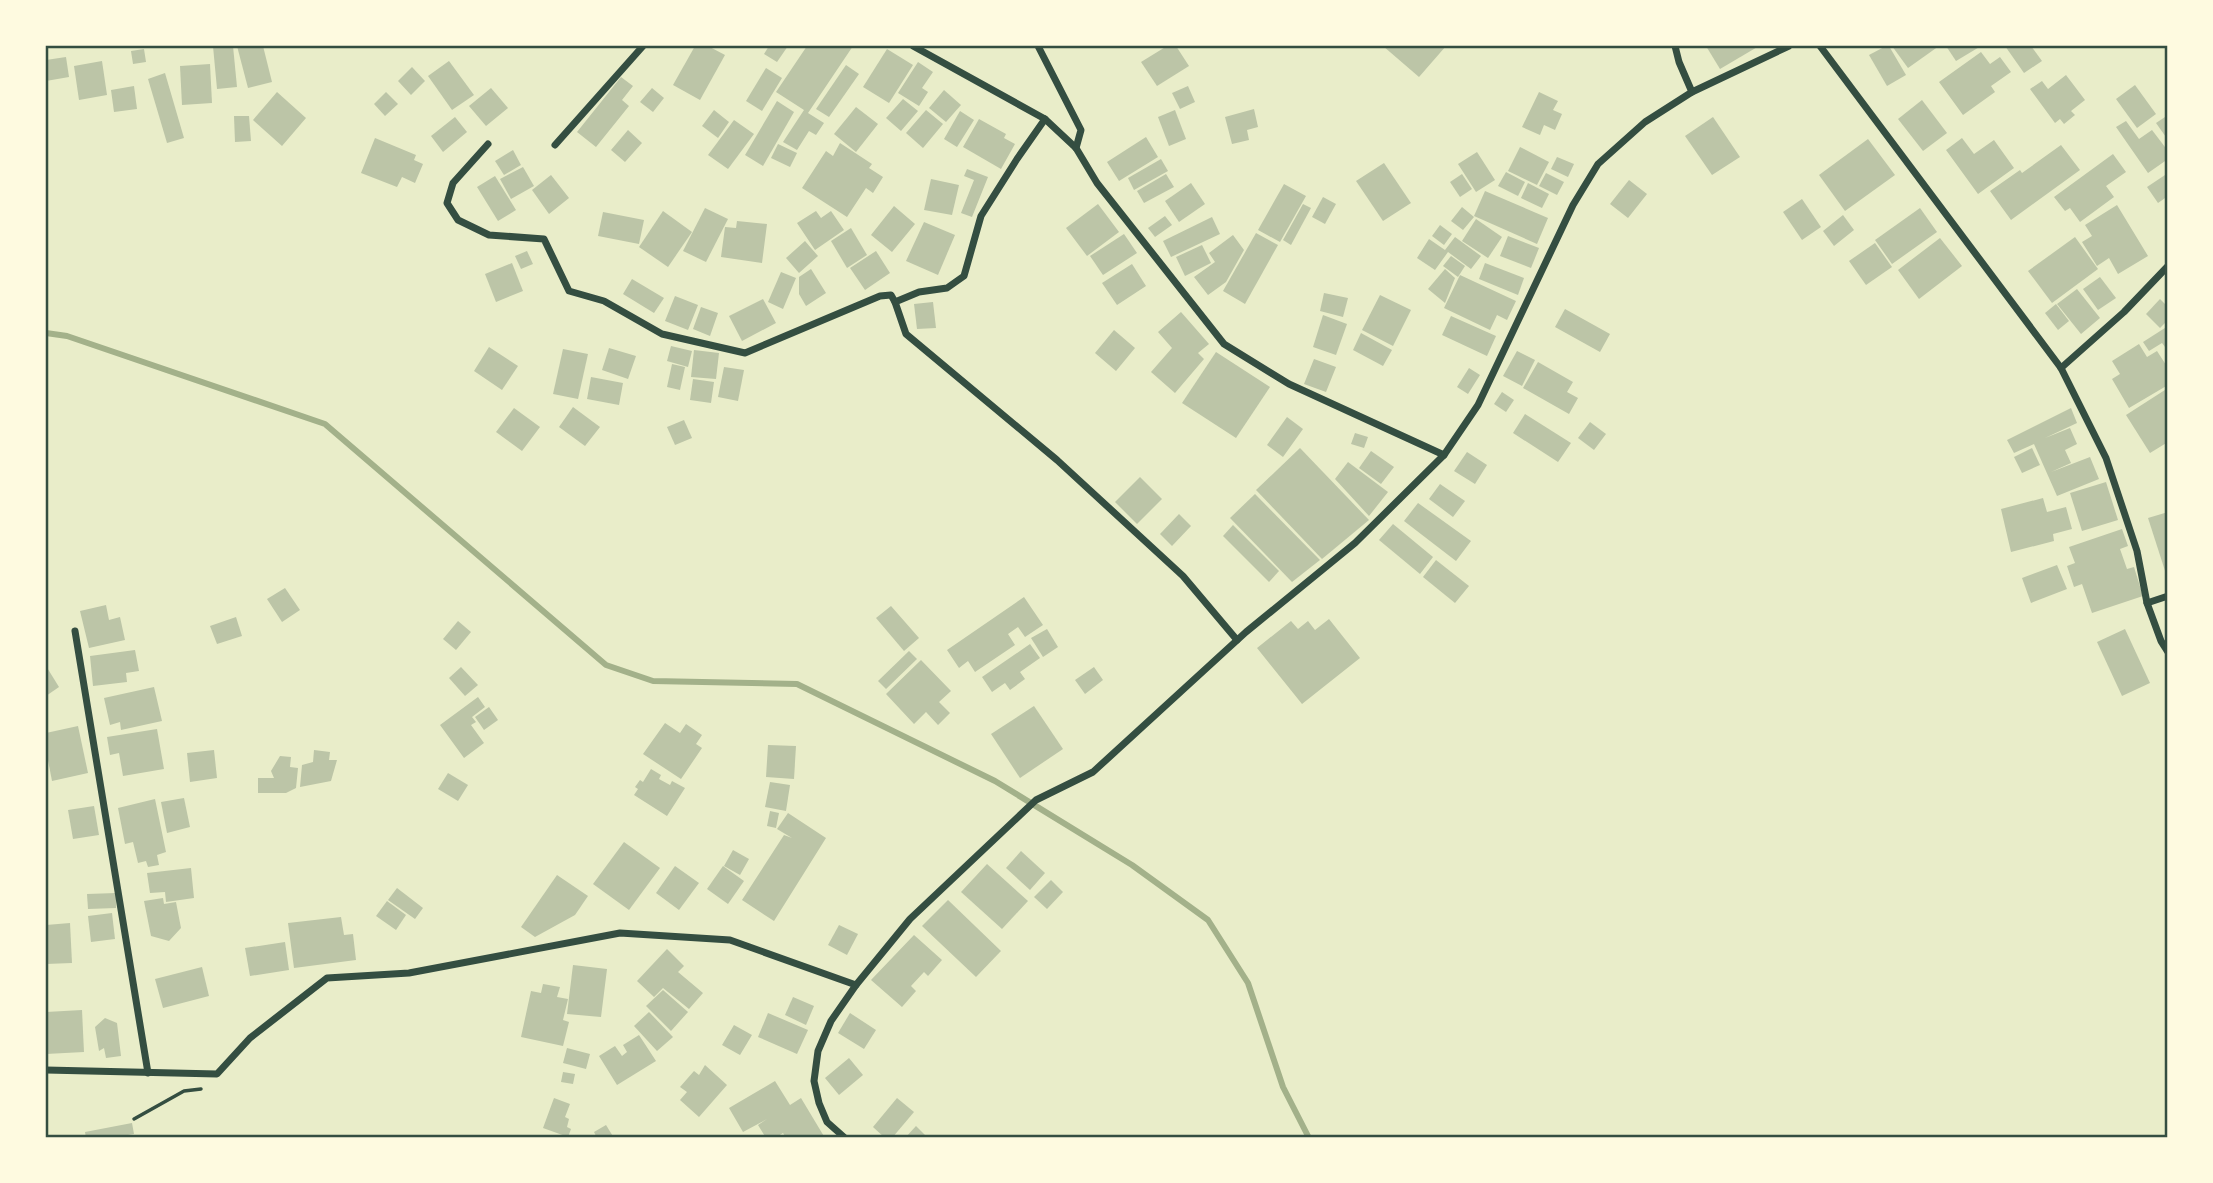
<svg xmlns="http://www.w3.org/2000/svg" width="2213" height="1183" font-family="Cabin,sans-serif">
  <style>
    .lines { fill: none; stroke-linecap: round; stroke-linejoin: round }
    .stream { stroke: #a3b18a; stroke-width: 6 }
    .building { fill: #bcc5a7 }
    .path { stroke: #344e41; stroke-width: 3.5 }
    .minor { stroke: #344e41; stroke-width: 7 }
    .neatline { fill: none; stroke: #344e41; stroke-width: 2.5 }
  </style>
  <rect width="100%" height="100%" fill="#e9edc9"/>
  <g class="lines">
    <!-- stream -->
    <polyline class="stream" points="46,333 67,336 325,424 606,665 653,681 797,684 995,781 1132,865 1208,920 1248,983 1283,1087 1309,1138"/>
  </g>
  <!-- building -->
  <g class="building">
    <polygon points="213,46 233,46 237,87 217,89"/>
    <polygon points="237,46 263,46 272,82 248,88"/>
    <polygon points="695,46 708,46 725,55 700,100 673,85"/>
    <polygon points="769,46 788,46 777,62 764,54"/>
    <polygon points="807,46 853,46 808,113 824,123 816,135 809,131 797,150 783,142 804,110 776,92"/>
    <polygon points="1167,46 1176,46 1189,66 1157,86 1141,62"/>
    <polygon points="1383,46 1446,46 1419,77"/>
    <polygon points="1706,46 1759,46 1720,69"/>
    <polygon points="1886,46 1889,46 1906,75 1887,86 1869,55"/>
    <polygon points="1892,46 1939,46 1908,68"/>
    <polygon points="1946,46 1981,46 1956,61"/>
    <polygon points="2005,46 2031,46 2042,61 2024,73"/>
    <polygon points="144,49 146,62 133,64 131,51"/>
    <polygon points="887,49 913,65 889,103 863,87"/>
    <polygon points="1981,52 1990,64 2000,57 2011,72 1991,86 1995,92 1963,115 1939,82"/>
    <polygon points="66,57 69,77 46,81 46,60"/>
    <polygon points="102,61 107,95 79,100 74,66"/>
    <polygon points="449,61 474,95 452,110 428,76"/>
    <polygon points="918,62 933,72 922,88 928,92 919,106 898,93"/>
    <polygon points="210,64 212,103 182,105 180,66"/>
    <polygon points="846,65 859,74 829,117 816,109"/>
    <polygon points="412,67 425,81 411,95 398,81"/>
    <polygon points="766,68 782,78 762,111 746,101"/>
    <polygon points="165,73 184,138 167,143 148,79"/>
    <polygon points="2066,75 2085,100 2071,111 2075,115 2064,124 2060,119 2055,123 2030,89 2042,81 2048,89"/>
    <polygon points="621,77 633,86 622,100 629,106 596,147 577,132"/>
    <polygon points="2135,85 2156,114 2137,128 2116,99"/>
    <polygon points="134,86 137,109 114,112 111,90"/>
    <polygon points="1188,86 1195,102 1180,109 1172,93"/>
    <polygon points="491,88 508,108 486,126 469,106"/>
    <polygon points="652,88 664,98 653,112 640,102"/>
    <polygon points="944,90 961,105 946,122 929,108"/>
    <polygon points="277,92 306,118 282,146 253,120"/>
    <polygon points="386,92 398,104 385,116 374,104"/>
    <polygon points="1539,92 1558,101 1553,110 1562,114 1555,130 1544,125 1540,135 1522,127"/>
    <polygon points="903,99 918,111 901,131 886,118"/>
    <polygon points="1922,100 1947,133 1923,151 1898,119"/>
    <polygon points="777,101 794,112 763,166 745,155"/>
    <polygon points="856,107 878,124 856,152 834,134"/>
    <polygon points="1254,109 1258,127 1247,130 1249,140 1232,144 1225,117"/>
    <polygon points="714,110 729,122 718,138 702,126"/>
    <polygon points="926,110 943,124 923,148 906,133"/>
    <polygon points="1175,110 1186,139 1169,146 1158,117"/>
    <polygon points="960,111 974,120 957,147 944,139"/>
    <polygon points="2168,115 2168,140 2156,123"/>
    <polygon points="234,116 249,116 251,141 235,142"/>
    <polygon points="455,117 467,132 443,152 431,136"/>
    <polygon points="1713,117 1740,157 1712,175 1685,136"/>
    <polygon points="979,119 1006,134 1004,138 1015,144 1001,169 963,147"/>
    <polygon points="734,120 754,134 728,169 708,155"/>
    <polygon points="2126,121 2139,139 2152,130 2168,151 2168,159 2148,173 2116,127"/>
    <polygon points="628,130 642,143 625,162 611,150"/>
    <polygon points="1146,137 1158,157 1119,181 1107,162"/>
    <polygon points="375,138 416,155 414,160 423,164 415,183 402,177 397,187 361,173"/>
    <polygon points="1962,138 1974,154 1994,140 2014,168 1978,194 1946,150"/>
    <polygon points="1868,139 1895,175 1845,211 1819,175"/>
    <polygon points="840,143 872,164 869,168 883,177 873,193 866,188 847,217 802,188 826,151 833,156"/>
    <polygon points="778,144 797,153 790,167 771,158"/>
    <polygon points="2061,145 2080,170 2011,220 1990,191 2020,170 2022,173"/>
    <polygon points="1520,147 1549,162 1537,185 1508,171"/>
    <polygon points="513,150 521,165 504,175 495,161"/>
    <polygon points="1477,152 1495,180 1476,192 1458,164"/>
    <polygon points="2113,154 2126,172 2106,186 2114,197 2080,222 2070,208 2065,211 2054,197"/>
    <polygon points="1557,157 1574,164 1568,177 1551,169"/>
    <polygon points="1161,159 1168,171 1134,190 1128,178"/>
    <polygon points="1384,163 1411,203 1383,221 1356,181"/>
    <polygon points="523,167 534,186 511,199 500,179"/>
    <polygon points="967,169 988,177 972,217 961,213 974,180 964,176"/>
    <polygon points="1506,172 1525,182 1518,196 1498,186"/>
    <polygon points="1546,173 1564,182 1557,195 1539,186"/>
    <polygon points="2168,173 2168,196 2158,203 2147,187"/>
    <polygon points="1166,174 1174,187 1144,203 1137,191"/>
    <polygon points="1462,174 1472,189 1460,197 1450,182"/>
    <polygon points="551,175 569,198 549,214 532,190"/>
    <polygon points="495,176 516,210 498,221 477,187"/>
    <polygon points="931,179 959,185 952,215 924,210"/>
    <polygon points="1629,180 1647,194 1628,218 1610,204"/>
    <polygon points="1191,183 1205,204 1179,222 1165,201"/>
    <polygon points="1528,183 1549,194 1542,208 1521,198"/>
    <polygon points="1284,184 1306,196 1280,242 1258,230"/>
    <polygon points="1485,191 1548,218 1537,244 1474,216"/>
    <polygon points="1323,197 1336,204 1325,224 1312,217"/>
    <polygon points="1802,199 1821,227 1802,240 1783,212"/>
    <polygon points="1098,204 1119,232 1087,256 1066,228"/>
    <polygon points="1303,204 1311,208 1291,245 1283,240"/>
    <polygon points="2117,205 2148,256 2118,274 2109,258 2097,266 2082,242 2092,236 2085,225"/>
    <polygon points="894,206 915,224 892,252 871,235"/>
    <polygon points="1462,207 1474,217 1463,230 1451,221"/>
    <polygon points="705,208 728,219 706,262 683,251"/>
    <polygon points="1920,208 1937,232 1892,264 1875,240"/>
    <polygon points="663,211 692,232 668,267 639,247"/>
    <polygon points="816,211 821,218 831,211 844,230 815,250 797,223"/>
    <polygon points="603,212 644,220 639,244 598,236"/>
    <polygon points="1843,215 1854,230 1834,246 1823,231"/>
    <polygon points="1165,216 1172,225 1155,237 1148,228"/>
    <polygon points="1212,217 1220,234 1171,257 1163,241"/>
    <polygon points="1476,219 1502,237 1488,258 1462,241"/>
    <polygon points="737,221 767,224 762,263 721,257 725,227 736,228"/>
    <polygon points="924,222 955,235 938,275 906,261"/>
    <polygon points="1440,225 1452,234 1444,245 1432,236"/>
    <polygon points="851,228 867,255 847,268 831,241"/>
    <polygon points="1256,233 1278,245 1245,304 1223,291"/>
    <polygon points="1124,234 1137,253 1103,275 1090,256"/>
    <polygon points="1233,235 1244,250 1226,282 1208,295 1194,277 1215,262 1209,253"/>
    <polygon points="1508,236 1539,248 1531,268 1500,256"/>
    <polygon points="1455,237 1481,256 1471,269 1448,252 1435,270 1417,258 1429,239 1445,250"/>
    <polygon points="2075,237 2098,269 2052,303 2028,271"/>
    <polygon points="1940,238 1962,266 1919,299 1898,270"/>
    <polygon points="805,241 818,256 799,273 786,258"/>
    <polygon points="1875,243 1892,267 1866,285 1849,261"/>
    <polygon points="1202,245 1211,263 1185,276 1176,257"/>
    <polygon points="527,251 533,264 521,269 515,256"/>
    <polygon points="876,251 890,273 865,290 850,268"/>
    <polygon points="1451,256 1465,266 1458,277 1443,266"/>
    <polygon points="512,263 523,291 496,302 485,274"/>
    <polygon points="1485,263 1524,278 1518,295 1479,279"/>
    <polygon points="1132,264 1146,286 1117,305 1102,283"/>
    <polygon points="811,269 826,293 806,306 799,294 799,277"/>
    <polygon points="1445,269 1455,278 1445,303 1428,289"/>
    <polygon points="781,272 796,278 783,309 768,302"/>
    <polygon points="1460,275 1516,301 1507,320 1497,315 1490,330 1444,308"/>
    <polygon points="2100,277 2116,298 2098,310 2083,289"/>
    <polygon points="632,279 664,298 654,313 623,294"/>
    <polygon points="2077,289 2100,318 2081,334 2057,304"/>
    <polygon points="1324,293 1348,298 1343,317 1320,311"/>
    <polygon points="1380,295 1411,310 1393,346 1362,330"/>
    <polygon points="675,296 698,305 688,330 665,321"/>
    <polygon points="763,299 776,323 742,341 729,316"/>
    <polygon points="2160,299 2168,307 2168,320 2160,328 2146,314"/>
    <polygon points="933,302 936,328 917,329 914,304"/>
    <polygon points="2056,304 2069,321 2058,330 2045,313"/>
    <polygon points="701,307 718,313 710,336 693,329"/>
    <polygon points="1565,309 1610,334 1600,352 1555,327"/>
    <polygon points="1181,312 1209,344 1198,353 1204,359 1175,393 1151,372 1172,348 1158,332"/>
    <polygon points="1323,315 1347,324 1336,355 1313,347"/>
    <polygon points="1451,316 1496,336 1487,356 1442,335"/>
    <polygon points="2168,326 2168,351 2162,343 2149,351 2143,342"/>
    <polygon points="1114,330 1135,348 1116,371 1095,353"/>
    <polygon points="1361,333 1392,350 1383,366 1353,350"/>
    <polygon points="2139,344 2147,357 2157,351 2168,368 2168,385 2129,408 2112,379 2120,374 2112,361"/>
    <polygon points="671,346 692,351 688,367 667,361"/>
    <polygon points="489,347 518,366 502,390 474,371"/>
    <polygon points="609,348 636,356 628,379 602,370"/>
    <polygon points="563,349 588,354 578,399 553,394"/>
    <polygon points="694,350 719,353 716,379 691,377"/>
    <polygon points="1517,351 1535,360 1522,386 1503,376"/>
    <polygon points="1216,352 1270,387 1236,438 1182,403"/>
    <polygon points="1314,359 1336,367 1326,392 1304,384"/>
    <polygon points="1538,362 1573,382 1567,392 1578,398 1569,414 1523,388"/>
    <polygon points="672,364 685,367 680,390 667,387"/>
    <polygon points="724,367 744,370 738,401 718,397"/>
    <polygon points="1469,368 1480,375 1468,394 1457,387"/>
    <polygon points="591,377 623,383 619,405 587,399"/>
    <polygon points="693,379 714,382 711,403 690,400"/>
    <polygon points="2168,388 2168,442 2150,453 2126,415"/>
    <polygon points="1502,392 1514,400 1506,412 1494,404"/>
    <polygon points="573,407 600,427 585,446 559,427"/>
    <polygon points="514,408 540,427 522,451 496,432"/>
    <polygon points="2071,408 2077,423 2045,438 2070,428 2077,444 2065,450 2071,463 2051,472 2090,457 2099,479 2057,496 2034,444 2014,453 2007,440"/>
    <polygon points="1525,414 1571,443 1558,462 1513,433"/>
    <polygon points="1287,417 1303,429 1283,457 1267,445"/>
    <polygon points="684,420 692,438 675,445 667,427"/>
    <polygon points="1590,422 1606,434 1594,450 1578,438"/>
    <polygon points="1355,433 1368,437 1364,448 1351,444"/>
    <polygon points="1300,448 1369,520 1322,559 1256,490"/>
    <polygon points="2032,448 2040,465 2022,473 2014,457"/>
    <polygon points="1371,451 1394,467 1381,484 1359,468"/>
    <polygon points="1467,452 1487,465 1475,484 1454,471"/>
    <polygon points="1348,462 1388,492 1369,516 1335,479"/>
    <polygon points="1140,477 1162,499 1137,524 1115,502"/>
    <polygon points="2106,482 2118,520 2082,531 2070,493"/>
    <polygon points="1440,484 1465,501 1453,517 1429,499"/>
    <polygon points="1255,494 1320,560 1292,582 1230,518"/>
    <polygon points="2043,498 2047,512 2066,507 2072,529 2053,534 2054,541 2011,552 2001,509"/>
    <polygon points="1418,503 1471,541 1456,561 1404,521"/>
    <polygon points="2168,512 2168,577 2167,577 2148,518"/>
    <polygon points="1179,514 1191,526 1172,546 1160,534"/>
    <polygon points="1393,524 1433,557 1420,574 1379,540"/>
    <polygon points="1233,525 1279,571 1269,582 1223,536"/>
    <polygon points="2122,529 2128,546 2120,549 2127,569 2134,567 2143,596 2092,613 2082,584 2074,587 2067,566 2075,563 2069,547"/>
    <polygon points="1436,560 1469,586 1455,603 1423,577"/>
    <polygon points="2057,565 2067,589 2031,603 2022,578"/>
    <polygon points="285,588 300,610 282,622 267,599"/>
    <polygon points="1024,597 1043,625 1025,637 1018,627 1008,634 1015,645 975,672 968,661 959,668 947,650"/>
    <polygon points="106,605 109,620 120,617 125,640 89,648 80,611"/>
    <polygon points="891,606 919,638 904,651 876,618"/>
    <polygon points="236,617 242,636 217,644 210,626"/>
    <polygon points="1329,619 1360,658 1302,704 1257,648 1291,621 1298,629 1308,621 1315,630"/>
    <polygon points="458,621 471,632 456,650 443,639"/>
    <polygon points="1047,629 1058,647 1043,657 1031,638"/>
    <polygon points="2125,629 2150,683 2122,696 2097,642"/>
    <polygon points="1030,644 1040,658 1020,672 1025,679 1010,690 1005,683 992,692 982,677"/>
    <polygon points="135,650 139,671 126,673 127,682 93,686 90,656"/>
    <polygon points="909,651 917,659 886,689 878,681"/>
    <polygon points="921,660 951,691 939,702 950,713 938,725 926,712 914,724 886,694"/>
    <polygon points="46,666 59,687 46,696"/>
    <polygon points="461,667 478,685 465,696 449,678"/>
    <polygon points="1094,667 1103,680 1085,694 1075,680"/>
    <polygon points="154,687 162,721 121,730 120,722 110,725 104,698"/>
    <polygon points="478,697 485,707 472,717 476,722 471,725 484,743 464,758 440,725"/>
    <polygon points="1034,706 1063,749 1020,778 991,734"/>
    <polygon points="489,707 498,720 484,730 475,717"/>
    <polygon points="665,723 680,733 686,724 702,735 696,744 702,748 681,779 643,754"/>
    <polygon points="78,726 88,773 52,781 46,750 46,733"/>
    <polygon points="157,729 164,769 123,776 119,753 110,755 107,737"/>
    <polygon points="768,745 796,746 794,779 766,777"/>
    <polygon points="214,750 217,778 190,782 187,753"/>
    <polygon points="314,750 330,752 329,760 337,760 331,781 300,787 302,765 313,762"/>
    <polygon points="280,756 291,757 290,767 298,768 296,788 286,793 258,793 258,778 274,778 271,771"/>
    <polygon points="651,769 661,775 659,779 670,785 672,781 685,788 667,816 634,795 638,789 635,787 640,780 643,782"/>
    <polygon points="448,773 468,785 458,801 438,789"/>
    <polygon points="770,782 790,785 786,811 765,807"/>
    <polygon points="184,798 190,827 167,833 161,802"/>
    <polygon points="155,799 166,852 157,855 159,865 148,867 146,861 138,863 133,842 125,844 118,808"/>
    <polygon points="94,806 99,835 73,839 68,810"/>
    <polygon points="770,811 779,813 776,828 767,826"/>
    <polygon points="788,813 826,838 774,921 742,900 784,835 792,838 777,829"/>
    <polygon points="624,842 660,868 629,910 593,884"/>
    <polygon points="733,850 749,859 740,875 724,866"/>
    <polygon points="1021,851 1045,873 1030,890 1006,868"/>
    <polygon points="987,864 1028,901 1002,929 961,892"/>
    <polygon points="675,866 699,883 679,910 656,893"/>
    <polygon points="723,866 744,881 728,904 707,889"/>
    <polygon points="191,868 194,898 166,902 165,892 150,893 147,873"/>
    <polygon points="557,875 588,896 575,915 535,937 521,927"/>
    <polygon points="1051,880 1063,892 1047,909 1034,897"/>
    <polygon points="397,888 423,908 415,919 388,900"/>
    <polygon points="116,893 116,908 88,909 87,894"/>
    <polygon points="163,898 164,904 176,902 181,928 169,941 151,936 144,901"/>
    <polygon points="948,900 1001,951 976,977 922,926"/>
    <polygon points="387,901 406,915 396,930 376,916"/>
    <polygon points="112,913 115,939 91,942 88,916"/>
    <polygon points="341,917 344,935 353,934 356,960 294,968 288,923"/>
    <polygon points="70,923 72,963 46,964 46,925"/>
    <polygon points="839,925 858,934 847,955 828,945"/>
    <polygon points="914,935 942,960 928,976 924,972 911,986 916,991 902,1007 871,980"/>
    <polygon points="285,942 289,970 250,976 245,948"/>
    <polygon points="667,949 684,966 678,972 703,993 689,1009 663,988 654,997 637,981"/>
    <polygon points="573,965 607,969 601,1017 567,1014"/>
    <polygon points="202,967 209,996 163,1008 155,979"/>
    <polygon points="543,984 560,987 557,997 568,999 563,1020 569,1022 563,1046 521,1037 531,991 541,993"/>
    <polygon points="663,990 688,1012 671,1031 646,1006"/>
    <polygon points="793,997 814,1006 806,1025 785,1015"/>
    <polygon points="82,1010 84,1052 46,1054 46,1012"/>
    <polygon points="649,1012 673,1037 657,1051 634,1026"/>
    <polygon points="768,1013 808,1030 797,1054 758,1037"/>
    <polygon points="850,1013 876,1030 864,1049 838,1033"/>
    <polygon points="105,1018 117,1023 121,1056 106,1058 104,1048 99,1051 95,1027"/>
    <polygon points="734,1025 752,1035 740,1055 722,1045"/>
    <polygon points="639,1035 656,1061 617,1085 599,1056 615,1046 622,1056 627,1052 623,1045"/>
    <polygon points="567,1048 590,1054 586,1069 563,1063"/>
    <polygon points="849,1058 863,1075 839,1095 825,1078"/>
    <polygon points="705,1065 727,1085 699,1117 680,1100 687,1092 680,1087 694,1071 699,1075"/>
    <polygon points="563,1072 575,1074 573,1084 561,1082"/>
    <polygon points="775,1081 790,1105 801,1098 825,1138 786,1138 783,1133 775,1138 766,1138 758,1125 767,1119 743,1132 729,1108"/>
    <polygon points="554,1098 570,1104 565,1117 569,1119 567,1127 571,1129 568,1137 543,1128"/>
    <polygon points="897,1098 914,1112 892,1138 885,1138 873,1127"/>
    <polygon points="132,1123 134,1134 128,1135 128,1138 86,1138 85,1132"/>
    <polygon points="606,1125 614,1138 597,1138 594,1132"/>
    <polygon points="916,1126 928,1138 905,1138"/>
  </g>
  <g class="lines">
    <!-- path -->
    <polyline class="path" points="134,1119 184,1091 201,1089"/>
    <!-- minor -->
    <g class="minor">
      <polyline points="913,46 1045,119 1076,148 1097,183 1224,344 1289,384 1444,455"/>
      <polyline points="1038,46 1081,130 1076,148"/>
      <polyline points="1675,46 1679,62 1692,92"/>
      <polyline points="1820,46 2061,368 2106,458 2137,551 2147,603 2161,641 2168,652"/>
      <polyline points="1045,119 1017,159 981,216 964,276 947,288 919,292 895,302 906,334 1057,460 1183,576 1237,640"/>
      <polyline points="488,144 453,183 447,203 458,220 489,235 544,239 569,291 604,301 662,334 745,353 880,296 891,295 895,302"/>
      <polyline points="555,145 643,46"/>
      <polyline points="2061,368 2124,312 2168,266"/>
      <polyline points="2147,603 2168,596"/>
      <polyline points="75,631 148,1073"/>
      <polyline points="46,1070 217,1074 250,1038 327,978 409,973 620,933 730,940 856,985"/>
      <polyline points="845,1138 827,1122 819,1103 814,1081 818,1051 831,1021 856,985 910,919 1036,800 1093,772 1246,632 1355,543 1444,455 1478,405 1573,205 1598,164 1645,122 1692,92 1789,46"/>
    </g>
  </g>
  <!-- border -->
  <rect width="2213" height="1183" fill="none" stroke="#fefae0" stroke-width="94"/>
  <rect x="47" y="47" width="2119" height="1089" class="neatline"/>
</svg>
